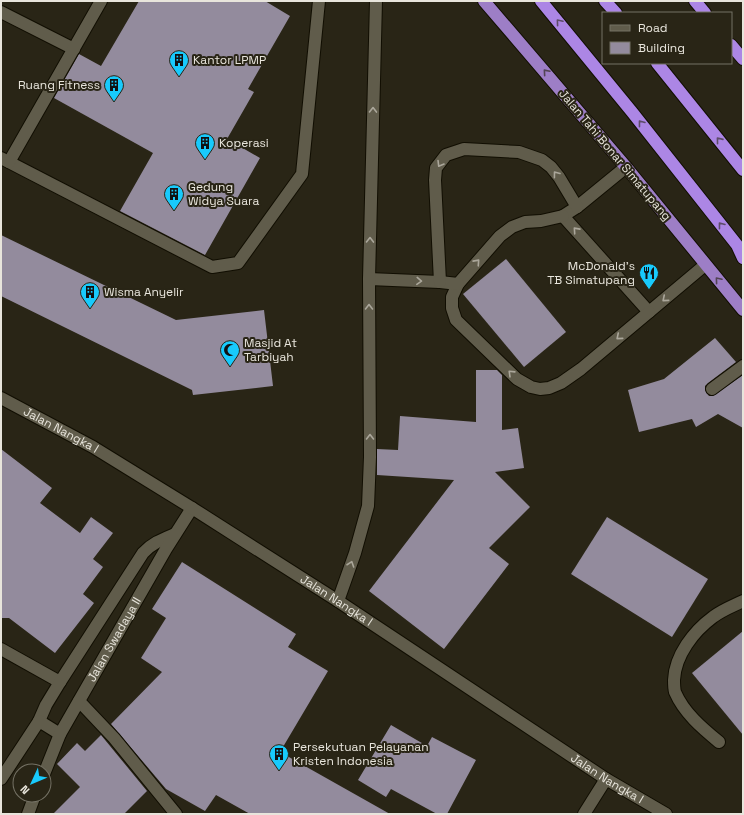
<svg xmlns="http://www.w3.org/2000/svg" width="744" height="815" font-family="'Space Grotesk',sans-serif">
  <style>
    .building { fill: #938b9d }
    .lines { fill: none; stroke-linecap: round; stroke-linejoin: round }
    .service-casing { stroke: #110e02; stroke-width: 14 }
    .minor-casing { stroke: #110e02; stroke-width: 14 }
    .tertiary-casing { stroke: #110e02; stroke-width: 14 }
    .trunk-casing { stroke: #110e02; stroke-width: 14 }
    .motorway-casing { stroke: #110e02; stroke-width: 14 }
    .service { stroke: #605c4b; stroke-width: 12 }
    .minor { stroke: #605c4b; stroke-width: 12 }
    .tertiary { stroke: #605c4b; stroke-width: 12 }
    .trunk { stroke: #9d7ec6; stroke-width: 12 }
    .motorway { stroke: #ac86e5; stroke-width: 12 }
    .oneway { stroke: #5d4c69 }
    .oneway2 { stroke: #524454 }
    .oneway3 { stroke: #aba79b }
    .labels { text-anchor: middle; stroke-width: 4; stroke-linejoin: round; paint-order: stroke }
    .poi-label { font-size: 12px; fill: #e8e5dc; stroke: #292516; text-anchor: start }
    .street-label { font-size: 12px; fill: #e8e5dc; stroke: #292516 }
  </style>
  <rect width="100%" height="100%" fill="#292516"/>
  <!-- building -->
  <g class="building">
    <polygon points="139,1 265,1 290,16 248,89 254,92 227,139 260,158 205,255 120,211 153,153 54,98 79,54 101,66"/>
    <polygon points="1,235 176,320 264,310 273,386 193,395 192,390 1,296"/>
    <polygon points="506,259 566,332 524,367 463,294"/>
    <polygon points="715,338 736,362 708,383 705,386 705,390 709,396 713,396 743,375 743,428 718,414 696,427 692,419 639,432 628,390 664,379"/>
    <polygon points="476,370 497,370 502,375 502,430 518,428 524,468 495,472 530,507 489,548 509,564 444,649 369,591 454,480 377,475 377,449 398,450 400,416 476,422"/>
    <polygon points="1,449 52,488 40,503 80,533 91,517 113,533 93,559 103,567 83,594 94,603 55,653 9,618 1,618"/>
    <polygon points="607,517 708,579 672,637 571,574"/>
    <polygon points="182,562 296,634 288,647 328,671 280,752 390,814 250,814 216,795 205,811 166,789 111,724 162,672 141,658 166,618 152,609"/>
    <polygon points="743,631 743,735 692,673"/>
    <polygon points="391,725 427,746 432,737 476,760 447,814 437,814 391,789 386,797 358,780"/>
    <polygon points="101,735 147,791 124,814 53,814 80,787 57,764 77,743 85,751"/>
  </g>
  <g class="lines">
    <!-- service casing -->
    <g class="service-casing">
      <g id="service">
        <polyline points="1,12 74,49"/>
        <polyline points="1,158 212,267 238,263 302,174 319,1"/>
        <polyline points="9,162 101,1"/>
        <polyline points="626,167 577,207 563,216 649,312 705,265"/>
        <polyline points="563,216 541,221 525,222 512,227 500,236 458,284 452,297 452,308 456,320 517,379 531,387 540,389 549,388 561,383 581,369 649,312"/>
        <polyline points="369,279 440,282 458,284"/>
        <polyline points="440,282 435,180 436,168 446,155 464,149 519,152 542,160 551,167 559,177 577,207"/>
        <polyline points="712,389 743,366"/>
        <polyline points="1,649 60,682"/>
        <path d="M 39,721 L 46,705 L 60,682 L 143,553 C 152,543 163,539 175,534"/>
        <path d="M 719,742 C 702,728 684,713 675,692 C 674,688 674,684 674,680 C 675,655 694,631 713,617 C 722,610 733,606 743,601"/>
        <polyline points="1,779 39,721 60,734"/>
      </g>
    </g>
    <!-- minor casing -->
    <g class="minor-casing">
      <g id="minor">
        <polyline points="338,601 355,553 368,506 370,457 369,279 376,1"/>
        <polyline points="79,701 114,738 176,814"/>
        <path id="s1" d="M 44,774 L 60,734 L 166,549 L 192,508"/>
        <polyline points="28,814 35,795"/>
        <polyline points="584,814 606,779"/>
      </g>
    </g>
    <!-- tertiary casing -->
    <g class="tertiary-casing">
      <g id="tertiary">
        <path id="s2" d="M 1,398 L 93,447 L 192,508 L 338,601 L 606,779 L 666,814"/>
      </g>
    </g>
    <!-- trunk casing -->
    <g class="trunk-casing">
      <polyline id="trunk" points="484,1 626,167 743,310"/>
    </g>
    <!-- motorway casing -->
    <g class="motorway-casing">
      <g id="motorway">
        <polyline points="541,1 632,112 737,245 743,258"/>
        <polyline points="605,1 616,13"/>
        <polyline points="695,1 705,13"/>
        <polyline points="731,45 743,59"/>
        <polyline points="657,63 743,170"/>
      </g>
    </g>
    <!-- service -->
    <use href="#service" class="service"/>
    <!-- minor -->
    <use href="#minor" class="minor"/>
    <!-- tertiary -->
    <use href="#tertiary" class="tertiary"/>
    <!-- trunk -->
    <use href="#trunk" class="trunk"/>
    <!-- motorway -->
    <use href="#motorway" class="motorway"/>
  </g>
  <!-- one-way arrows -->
  <defs><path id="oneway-chevron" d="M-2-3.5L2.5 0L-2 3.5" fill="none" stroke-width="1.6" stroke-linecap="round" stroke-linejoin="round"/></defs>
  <g class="oneway">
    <use href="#oneway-chevron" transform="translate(559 22) rotate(-130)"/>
    <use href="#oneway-chevron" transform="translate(641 123) rotate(-128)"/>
    <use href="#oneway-chevron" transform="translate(719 140) rotate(-129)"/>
    <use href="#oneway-chevron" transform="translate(721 225) rotate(-128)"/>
  </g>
  <g class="oneway2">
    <use href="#oneway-chevron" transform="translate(546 72) rotate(-131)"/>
    <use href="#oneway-chevron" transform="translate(718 280) rotate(-130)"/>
  </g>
  <g class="oneway3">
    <use href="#oneway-chevron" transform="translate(373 110) rotate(-89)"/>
    <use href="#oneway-chevron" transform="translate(440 164) rotate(121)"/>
    <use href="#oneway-chevron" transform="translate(556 174) rotate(-127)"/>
    <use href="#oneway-chevron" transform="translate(576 230) rotate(-132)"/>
    <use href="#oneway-chevron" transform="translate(370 240) rotate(-89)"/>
    <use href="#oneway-chevron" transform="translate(477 262) rotate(-48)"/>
    <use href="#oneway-chevron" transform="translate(419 281) rotate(3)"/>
    <use href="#oneway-chevron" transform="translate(665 299) rotate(140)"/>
    <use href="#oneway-chevron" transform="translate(369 307) rotate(-90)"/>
    <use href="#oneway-chevron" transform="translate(619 337) rotate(140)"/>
    <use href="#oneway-chevron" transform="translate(511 373) rotate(-136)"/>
    <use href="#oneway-chevron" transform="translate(370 437) rotate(-90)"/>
    <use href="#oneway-chevron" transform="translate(351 564) rotate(-71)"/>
  </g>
  <!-- icons -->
  <defs>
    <g id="building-pin" transform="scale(1)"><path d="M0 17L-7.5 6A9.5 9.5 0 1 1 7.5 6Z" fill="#18cafc" stroke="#292516"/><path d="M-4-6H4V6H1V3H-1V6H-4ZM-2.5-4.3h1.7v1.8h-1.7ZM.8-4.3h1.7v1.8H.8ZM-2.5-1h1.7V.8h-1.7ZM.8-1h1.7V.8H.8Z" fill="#111"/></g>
    <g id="restaurant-pin" transform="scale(1)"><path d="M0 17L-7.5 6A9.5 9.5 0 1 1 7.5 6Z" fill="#18cafc" stroke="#292516"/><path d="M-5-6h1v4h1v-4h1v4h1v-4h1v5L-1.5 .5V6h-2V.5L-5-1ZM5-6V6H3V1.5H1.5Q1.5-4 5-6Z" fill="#111"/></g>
    <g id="mosque-pin" transform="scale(1)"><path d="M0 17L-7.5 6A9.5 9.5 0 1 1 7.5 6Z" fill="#18cafc" stroke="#292516"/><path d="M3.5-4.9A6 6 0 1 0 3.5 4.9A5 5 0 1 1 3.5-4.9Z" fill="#111"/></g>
  </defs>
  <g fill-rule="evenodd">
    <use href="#building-pin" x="179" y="60"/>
    <use href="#building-pin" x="114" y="85"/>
    <use href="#building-pin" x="205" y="143"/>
    <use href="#building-pin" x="174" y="194"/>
    <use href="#restaurant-pin" x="649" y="273"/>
    <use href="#building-pin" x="90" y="292"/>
    <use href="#mosque-pin" x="230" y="350"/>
    <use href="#building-pin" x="279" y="754"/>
  </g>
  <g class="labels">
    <!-- poi labels -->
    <g class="poi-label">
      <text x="193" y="64">Kantor LPMP</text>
      <text x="100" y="89" text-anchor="end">Ruang Fitness</text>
      <text x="219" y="147">Koperasi</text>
      <text x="188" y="191">Gedung<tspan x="188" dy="14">Widya Suara</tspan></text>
      <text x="635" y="270" text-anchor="end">McDonald's<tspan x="635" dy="14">TB Simatupang</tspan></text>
      <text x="104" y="296">Wisma Anyelir</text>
      <text x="244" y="347">Masjid At<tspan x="244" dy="14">Tarbiyah</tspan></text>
      <text x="293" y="751">Persekutuan Pelayanan<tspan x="293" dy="14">Kristen Indonesia</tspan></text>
    </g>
    <!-- street labels -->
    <g class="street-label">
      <text transform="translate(615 155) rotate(50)" y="4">Jalan Tahi Bonar Simatupang</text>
      <text dy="4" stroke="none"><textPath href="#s2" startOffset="68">Jalan Nangka I</textPath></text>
      <text dy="4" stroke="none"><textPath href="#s2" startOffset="392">Jalan Nangka I</textPath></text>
      <text dy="4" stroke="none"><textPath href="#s1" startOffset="152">Jalan Swadaya II</textPath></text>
      <text dy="4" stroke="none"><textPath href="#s2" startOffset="716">Jalan Nangka I</textPath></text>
    </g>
  </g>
  <!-- border -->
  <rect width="744" height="815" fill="none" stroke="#e8e5dc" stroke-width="4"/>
  <!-- legend -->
  <rect x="602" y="12" width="130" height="52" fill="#292516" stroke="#757265"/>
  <rect x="610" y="25" width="20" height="6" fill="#605c4b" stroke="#757265"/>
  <text x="638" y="32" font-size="12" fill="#e8e5dc">Road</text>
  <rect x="610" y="42" width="20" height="12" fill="#938b9d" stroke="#757265"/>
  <text x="638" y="52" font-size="12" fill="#e8e5dc">Building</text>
  <!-- north arrow -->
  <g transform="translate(32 783) rotate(226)"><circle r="19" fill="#292516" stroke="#757265"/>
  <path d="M0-3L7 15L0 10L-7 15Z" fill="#18cafc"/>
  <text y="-6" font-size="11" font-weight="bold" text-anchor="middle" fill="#e8e5dc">N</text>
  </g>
</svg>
